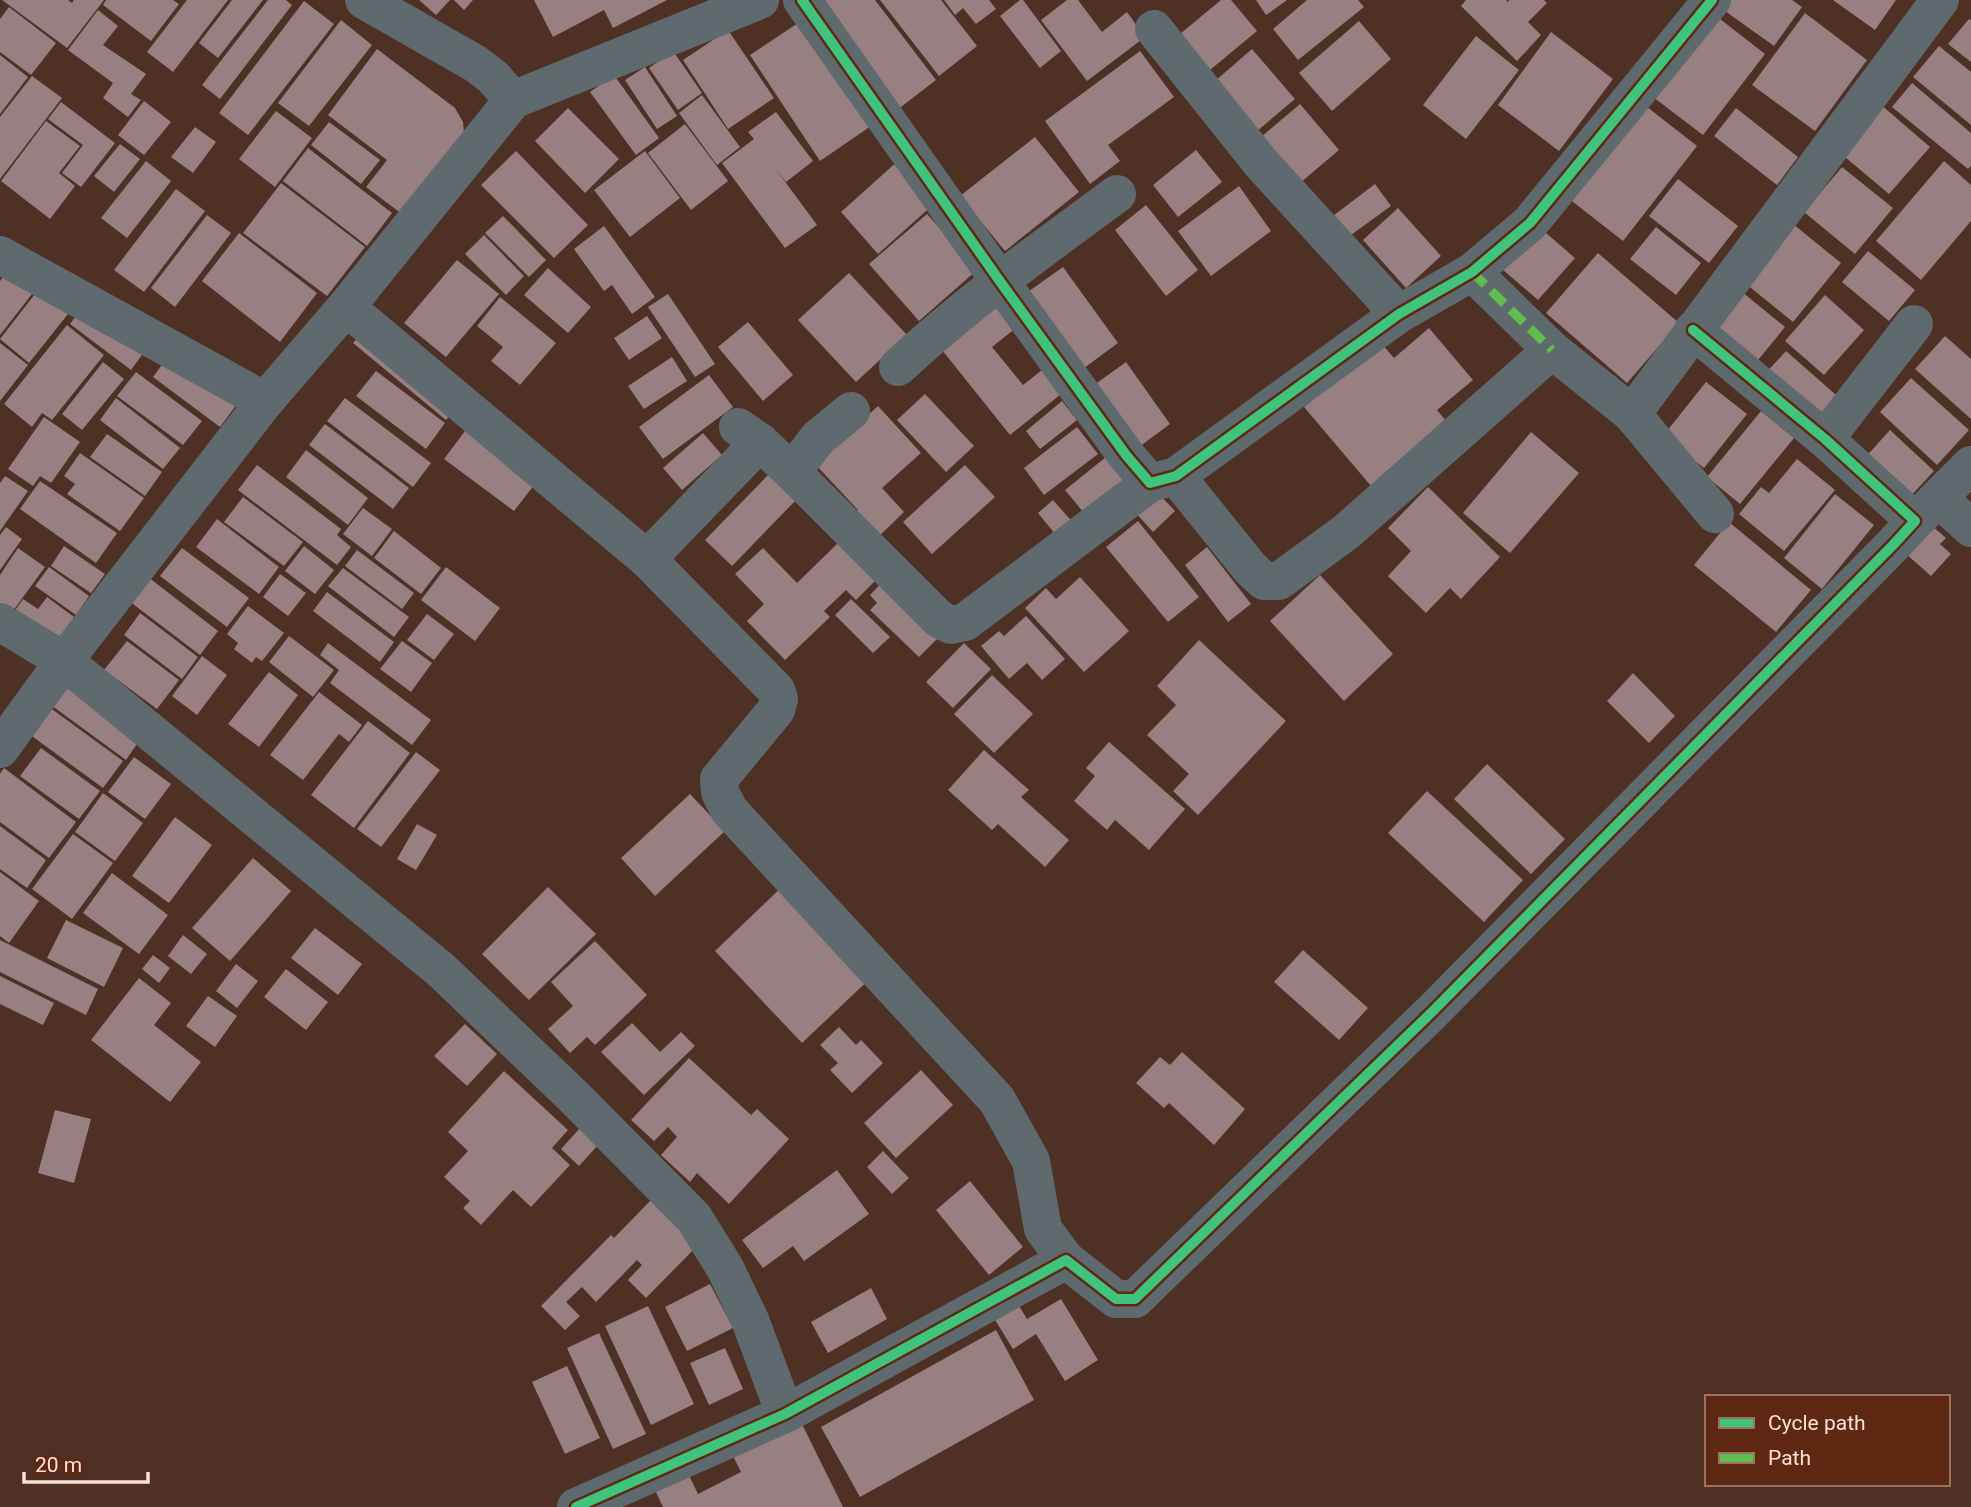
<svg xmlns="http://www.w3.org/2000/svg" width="1971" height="1507" font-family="Roboto,sans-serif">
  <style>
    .building { fill: #987f81 }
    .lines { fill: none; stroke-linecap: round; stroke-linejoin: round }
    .minor { stroke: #5e6a6d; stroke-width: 38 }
    .quiet { stroke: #5fbe4e; stroke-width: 9; stroke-dasharray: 18 9; stroke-linecap: butt }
    .cycleway-casing { stroke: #5f2812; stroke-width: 15 }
    .cycleway { stroke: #40c37c; stroke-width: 10 }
  </style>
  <rect width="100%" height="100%" fill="#4e3024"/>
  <!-- building -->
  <g class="building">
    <polygon points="2,0 68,0 72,3 74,0 104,0 67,48"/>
    <polygon points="106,0 173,0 179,4 151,41 103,5"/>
    <polygon points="187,0 228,0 173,72 147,52"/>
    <polygon points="232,0 263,0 218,58 199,43"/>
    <polygon points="268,0 286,0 292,5 220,99 202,85"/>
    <polygon points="419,0 450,0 436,15"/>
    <polygon points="454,0 473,0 464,10"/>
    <polygon points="534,0 667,0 613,28 604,10 553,37"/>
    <polygon points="821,0 875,0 936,80 897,110"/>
    <polygon points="880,0 941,0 977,46 939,76"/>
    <polygon points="944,0 989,0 996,9 976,24 963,8 955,15"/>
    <polygon points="1020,0 1023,0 1061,51 1040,68 1000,16"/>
    <polygon points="1067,0 1078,0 1102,32 1127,12 1145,37 1087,81 1041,20"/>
    <polygon points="1221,0 1231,0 1257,31 1204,75 1174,39"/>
    <polygon points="1256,0 1287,0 1266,15"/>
    <polygon points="1307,0 1358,0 1364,7 1298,60 1273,29"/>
    <polygon points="1466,0 1506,0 1508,2 1509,0 1544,0 1547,3 1528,22 1541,35 1517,61 1461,6"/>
    <polygon points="1723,0 1792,0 1802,7 1774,46 1718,6"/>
    <polygon points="1833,0 1896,0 1875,30"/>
    <polygon points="304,1 334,24 248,135 219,113"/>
    <polygon points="9,7 56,43 31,75 0,52 0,19"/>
    <polygon points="98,10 118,26 103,45 146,74 131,94 141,100 128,117 103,98 113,83 68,50"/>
    <polygon points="1711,12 1765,54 1703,135 1649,94"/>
    <polygon points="1805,13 1867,60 1815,131 1752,85"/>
    <polygon points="1969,19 1971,20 1971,62 1948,44"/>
    <polygon points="341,20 372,45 309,126 278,103"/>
    <polygon points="801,21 871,126 820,161 750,55"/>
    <polygon points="1359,21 1391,59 1332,111 1299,73"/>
    <polygon points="728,30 774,98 728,129 683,60"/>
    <polygon points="1551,32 1613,79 1559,151 1498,105"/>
    <polygon points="1476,36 1519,70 1466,139 1423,105"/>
    <polygon points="1939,46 1971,72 1971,125 1913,77"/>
    <polygon points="377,49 455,108 463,122 464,133 402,214 366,187 387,160 328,115"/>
    <polygon points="1252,49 1295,99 1250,137 1207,88"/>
    <polygon points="673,51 702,93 678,110 649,68"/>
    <polygon points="1140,51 1174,97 1108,145 1120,161 1090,184 1045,121"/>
    <polygon points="0,55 28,77 0,114"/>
    <polygon points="645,67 677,116 657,129 625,80"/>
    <polygon points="614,75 659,138 636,155 590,92"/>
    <polygon points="32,76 62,98 0,179 0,117"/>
    <polygon points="1912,83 1971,133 1971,166 1968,169 1892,107"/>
    <polygon points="702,95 740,147 717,165 679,113"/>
    <polygon points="144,101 171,122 144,155 118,135"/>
    <polygon points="61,102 115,143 81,187 62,173 83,145 48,119"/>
    <polygon points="1642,103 1697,146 1623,241 1568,198"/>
    <polygon points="1300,104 1339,150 1300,183 1261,137"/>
    <polygon points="1880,104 1930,147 1889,194 1839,152"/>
    <polygon points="568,108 619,159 585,193 535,141"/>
    <polygon points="1736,108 1798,157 1777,185 1714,136"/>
    <polygon points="276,111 312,138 275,187 239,159"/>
    <polygon points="776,112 813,161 786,182 775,168 817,225 785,248 722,163 754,139 748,132"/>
    <polygon points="46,121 80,146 59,173 75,186 50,219 1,181"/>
    <polygon points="329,122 380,160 361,184 311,145"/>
    <polygon points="685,124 728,181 691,210 648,153"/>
    <polygon points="195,127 216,142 193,173 171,157"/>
    <polygon points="1035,137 1079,192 1005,251 960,196"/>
    <polygon points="120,144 140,159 114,192 94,176"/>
    <polygon points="308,148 392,213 367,246 283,181"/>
    <polygon points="1196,150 1222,182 1178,217 1153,185"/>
    <polygon points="516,151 588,225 554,258 481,185"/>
    <polygon points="645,151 680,198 630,237 594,190"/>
    <polygon points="899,160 936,202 878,254 841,212"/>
    <polygon points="146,161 171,181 127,238 101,218"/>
    <polygon points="1944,161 1971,185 1971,221 1921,280 1876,241"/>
    <polygon points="1842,167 1893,208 1855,254 1804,212"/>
    <polygon points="1678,179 1738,226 1709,263 1649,216"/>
    <polygon points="281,183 365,247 327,296 243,233"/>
    <polygon points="1375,184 1391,206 1344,240 1329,219"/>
    <polygon points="1239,186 1271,231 1211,276 1178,231"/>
    <polygon points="176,189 205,211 144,292 114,270"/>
    <polygon points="1146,205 1198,270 1166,296 1115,230"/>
    <polygon points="1398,208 1441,256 1406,288 1363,240"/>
    <polygon points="927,214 977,270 919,321 869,264"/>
    <polygon points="207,215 231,233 175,307 151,288"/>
    <polygon points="503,216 546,260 529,277 485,233"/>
    <polygon points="1793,224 1841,263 1793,322 1745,283"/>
    <polygon points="604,226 655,297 632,314 612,285 604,291 574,249"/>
    <polygon points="1539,227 1575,258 1538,300 1502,269"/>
    <polygon points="1656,227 1701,263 1676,295 1630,259"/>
    <polygon points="239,233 317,293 280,342 202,281"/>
    <polygon points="484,235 524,276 506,295 465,254"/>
    <polygon points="1868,251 1915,290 1889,321 1842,282"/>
    <polygon points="1598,253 1679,323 1627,383 1546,313"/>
    <polygon points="457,260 499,294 446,357 404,323"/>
    <polygon points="13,264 39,285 0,335 0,281"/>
    <polygon points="1063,267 1118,343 1080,371 1025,294"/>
    <polygon points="548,268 591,307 568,333 524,295"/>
    <polygon points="849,273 907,335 856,382 798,320"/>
    <polygon points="42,285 72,309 29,363 0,339"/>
    <polygon points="1736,287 1785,327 1754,365 1705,324"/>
    <polygon points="668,294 715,364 695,377 648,307"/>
    <polygon points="1825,295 1864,330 1824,375 1785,341"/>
    <polygon points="990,296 1016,328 992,347 1023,385 1042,370 1061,394 1010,435 934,340"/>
    <polygon points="500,297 556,343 520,385 491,361 503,347 477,326"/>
    <polygon points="86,303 147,348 131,370 70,324"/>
    <polygon points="647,316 662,338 629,360 614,338"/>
    <polygon points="748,322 793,375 763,401 718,347"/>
    <polygon points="67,325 104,355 52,420 42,413 32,427 4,404"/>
    <polygon points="368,326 460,403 446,420 353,343"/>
    <polygon points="1429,328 1473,380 1437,410 1447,422 1371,486 1304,407 1381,343 1394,358"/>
    <polygon points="1945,336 1971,359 1971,419 1915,369"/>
    <polygon points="0,343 28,365 0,401"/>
    <polygon points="1786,351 1844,402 1822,427 1763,376"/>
    <polygon points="170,354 237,404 220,427 153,377"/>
    <polygon points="672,357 687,381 644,409 628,386"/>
    <polygon points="103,362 124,379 82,430 62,414"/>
    <polygon points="1126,362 1170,424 1139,447 1094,385"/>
    <polygon points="376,371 445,423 426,449 356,396"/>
    <polygon points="136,372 202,421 183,445 117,396"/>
    <polygon points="709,375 733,407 663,459 639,427"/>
    <polygon points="1911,378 1969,430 1937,465 1880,412"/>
    <polygon points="1706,382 1747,414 1704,468 1663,436"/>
    <polygon points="925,394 974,446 946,472 897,420"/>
    <polygon points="116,398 180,448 163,469 100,420"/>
    <polygon points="345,398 431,463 413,487 327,421"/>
    <polygon points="1062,401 1077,420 1040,449 1026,431"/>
    <polygon points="878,406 921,453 882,488 904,512 871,544 848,520 858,510 815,464"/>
    <polygon points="1761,411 1794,438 1740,504 1707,477"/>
    <polygon points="44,417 80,442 51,483 40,476 33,486 8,469"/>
    <polygon points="325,424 409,488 393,509 309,445"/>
    <polygon points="1077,427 1098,454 1044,495 1024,468"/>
    <polygon points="1890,430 1934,471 1906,501 1862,461"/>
    <polygon points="465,431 535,484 514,511 444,459"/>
    <polygon points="1531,432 1579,473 1510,553 1463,513"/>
    <polygon points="703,433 722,455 682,490 663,468"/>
    <polygon points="107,434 162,472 145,496 90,457"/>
    <polygon points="306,450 368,498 348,525 286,477"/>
    <polygon points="80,453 144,498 120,531 67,494 75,484 64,476"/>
    <polygon points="1106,457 1129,486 1089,519 1065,490"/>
    <polygon points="1797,459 1835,490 1784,551 1739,514 1761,487 1769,493"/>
    <polygon points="257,465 341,529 337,535 351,547 337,565 238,490"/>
    <polygon points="965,465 995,497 932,554 903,522"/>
    <polygon points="770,473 797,499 732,566 705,540"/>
    <polygon points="5,476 28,491 0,531 0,483"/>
    <polygon points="40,481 117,533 96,563 20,509"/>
    <polygon points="1428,487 1500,557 1461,599 1450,588 1426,613 1388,576 1411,551 1388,528"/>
    <polygon points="1157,492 1175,511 1153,532 1135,512"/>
    <polygon points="1835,494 1874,525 1822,589 1784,558"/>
    <polygon points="243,497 303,542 284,566 224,522"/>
    <polygon points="1053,500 1076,526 1060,540 1038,513"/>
    <polygon points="363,508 392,529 372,556 343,534"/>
    <polygon points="217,519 279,567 259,594 196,547"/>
    <polygon points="1138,521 1199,597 1168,622 1106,547"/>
    <polygon points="1729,522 1811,590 1776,632 1694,565"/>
    <polygon points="1931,525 1946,538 1940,544 1951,554 1931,576 1905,553"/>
    <polygon points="6,527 22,539 0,570 0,535"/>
    <polygon points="394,531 441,568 421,594 374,558"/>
    <polygon points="839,542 876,580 856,600 846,590 824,611 830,617 785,660 747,621 764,604 735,574 763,548 797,583"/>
    <polygon points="64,546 105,574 91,593 51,566"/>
    <polygon points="304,546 334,570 315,594 285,571"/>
    <polygon points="1207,547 1251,604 1228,622 1185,565"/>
    <polygon points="18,548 45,567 10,615 0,608 0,575"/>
    <polygon points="182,548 249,598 227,627 160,576"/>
    <polygon points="357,550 414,593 402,609 345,566"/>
    <polygon points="49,567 89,596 76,615 35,586"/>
    <polygon points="446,567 500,608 475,641 421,600"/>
    <polygon points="343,568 409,617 394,637 328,586"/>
    <polygon points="280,574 306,593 288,616 263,597"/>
    <polygon points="1320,575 1393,654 1344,701 1270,621"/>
    <polygon points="148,577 218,631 200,655 129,601"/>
    <polygon points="1080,577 1129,631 1084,672 1025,608 1046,588 1056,599"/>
    <polygon points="885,579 942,634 919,657 870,610 877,603 870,595"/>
    <polygon points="327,592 394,642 380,662 313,611"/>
    <polygon points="47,597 74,617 54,646 11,616 23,599 38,609"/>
    <polygon points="851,599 890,637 873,653 835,615"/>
    <polygon points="248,606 284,633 262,661 256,657 252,663 234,649 238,643 227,634"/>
    <polygon points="140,613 198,657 182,679 124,635"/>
    <polygon points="427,614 454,634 434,660 407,640"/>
    <polygon points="1026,616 1065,659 1042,680 1027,663 1009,679 981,646 999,631 1004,636"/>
    <polygon points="289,636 334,670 313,697 269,662"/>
    <polygon points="1199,640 1286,721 1198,815 1173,791 1189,774 1147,735 1176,705 1157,686"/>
    <polygon points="127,641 179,680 157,709 104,670"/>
    <polygon points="402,641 432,663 411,692 380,669"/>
    <polygon points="328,643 431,720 412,745 330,683 339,670 320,655"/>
    <polygon points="964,643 991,669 953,708 926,682"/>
    <polygon points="202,656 227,675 197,715 172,696"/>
    <polygon points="269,672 298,695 259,747 228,724"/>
    <polygon points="1633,673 1675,716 1649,743 1607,701"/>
    <polygon points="992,675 1033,714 994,753 954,714"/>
    <polygon points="72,677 146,731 126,760 51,705"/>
    <polygon points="319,692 362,725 349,742 339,734 303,780 270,755"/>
    <polygon points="49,707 123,761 103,788 29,734"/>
    <polygon points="368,721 410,753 354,828 311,795"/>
    <polygon points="1109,742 1185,809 1149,850 1115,820 1107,830 1074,801 1095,776 1086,768"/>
    <polygon points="41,748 100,791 79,819 20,776"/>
    <polygon points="984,750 1029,790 1021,797 1069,840 1045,867 998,824 992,830 948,790"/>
    <polygon points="416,752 440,770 381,847 357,829"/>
    <polygon points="134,757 171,784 145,819 108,792"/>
    <polygon points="1487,764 1565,839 1531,874 1454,799"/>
    <polygon points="4,768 76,822 49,858 0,822 0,774"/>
    <polygon points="1427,791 1523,880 1484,922 1388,833"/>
    <polygon points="103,793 143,823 115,861 75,832"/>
    <polygon points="690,794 725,831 655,896 621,858"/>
    <polygon points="175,817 212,845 169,903 132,876"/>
    <polygon points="417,824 437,835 416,870 397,859"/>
    <polygon points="0,826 46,860 27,888 0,869"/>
    <polygon points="73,834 113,863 72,919 32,889"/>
    <polygon points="253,858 291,891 230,961 192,928"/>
    <polygon points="0,872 39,901 9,943 0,936"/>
    <polygon points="112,873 168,915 139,954 83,913"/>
    <polygon points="788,881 876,973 802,1043 715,951"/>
    <polygon points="548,887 596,934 529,1000 482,954"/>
    <polygon points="66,920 123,948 104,987 47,958"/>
    <polygon points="315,928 362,964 338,995 291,958"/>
    <polygon points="183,935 207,954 191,974 168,956"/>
    <polygon points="0,940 98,989 86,1015 0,972"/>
    <polygon points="595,941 647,995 595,1045 587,1037 570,1053 548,1029 573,1006 551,982"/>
    <polygon points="1303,950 1368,1008 1339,1040 1274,982"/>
    <polygon points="153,955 170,968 159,983 142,969"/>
    <polygon points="236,964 258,981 237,1008 216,991"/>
    <polygon points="286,969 328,1002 306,1030 264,997"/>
    <polygon points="0,976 54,1003 43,1025 0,1004"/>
    <polygon points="139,978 171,1003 154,1025 201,1062 170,1102 91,1040"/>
    <polygon points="208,996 237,1016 215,1047 186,1026"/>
    <polygon points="632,1023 660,1052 681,1032 695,1046 644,1095 601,1052"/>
    <polygon points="465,1024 497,1054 467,1086 434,1056"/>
    <polygon points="839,1027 856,1045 861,1040 883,1063 852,1093 830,1070 838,1063 820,1045"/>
    <polygon points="1182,1052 1245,1109 1214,1145 1169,1103 1164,1108 1136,1083 1160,1057 1170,1065"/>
    <polygon points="689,1058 751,1115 757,1109 789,1139 729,1204 697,1173 690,1182 661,1155 677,1137 668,1127 654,1141 631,1120"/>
    <polygon points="921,1070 953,1105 896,1158 864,1123"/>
    <polygon points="504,1071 568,1130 552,1148 570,1165 531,1207 513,1190 481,1225 463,1208 470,1201 444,1177 468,1151 448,1132"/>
    <polygon points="55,1110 91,1119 74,1183 38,1173"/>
    <polygon points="580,1128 599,1144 579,1166 561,1149"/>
    <polygon points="883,1151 909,1178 892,1194 867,1167"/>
    <polygon points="837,1170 869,1214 804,1261 793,1246 763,1268 742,1240"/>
    <polygon points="970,1181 1023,1247 989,1275 936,1210"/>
    <polygon points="653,1198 699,1244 646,1298 628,1280 642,1265 637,1260 596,1302 582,1287 566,1302 580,1316 565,1330 541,1306 611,1235 614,1238"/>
    <polygon points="710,1284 733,1328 687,1351 665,1307"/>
    <polygon points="871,1288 887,1319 828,1353 811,1322"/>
    <polygon points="1061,1299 1098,1360 1065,1381 1036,1334 1013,1349 992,1315 1016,1301 1027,1319"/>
    <polygon points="648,1306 694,1404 651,1425 605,1326"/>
    <polygon points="996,1330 1034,1400 860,1497 821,1427"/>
    <polygon points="599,1333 646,1434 613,1449 567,1348"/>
    <polygon points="725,1348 743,1389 709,1405 690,1363"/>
    <polygon points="567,1366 600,1438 565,1454 532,1382"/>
    <polygon points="798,1416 843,1507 663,1507 654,1488 687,1471 698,1494 741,1472 730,1450"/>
  </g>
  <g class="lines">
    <!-- minor -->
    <g class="minor">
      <polyline points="364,0 476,64 493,77 513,100"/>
      <polyline points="802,0 999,280 1126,455 1150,483 1176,476 1399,314 1472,272 1530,223 1712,0"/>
      <polyline points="1154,29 1261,163 1399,314"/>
      <polyline points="0,255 265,401"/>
      <polyline points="1472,272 1552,350 1632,414 1940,0"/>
      <polyline points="346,307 647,559 776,690 779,699 776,710 719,779 720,792 729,810 997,1100 1031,1161 1043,1229 1066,1260"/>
      <path d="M 898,367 C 967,303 1042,249 1117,194"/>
      <polyline points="1632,414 1715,514"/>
      <polyline points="738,427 760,442 792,472 939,619 951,625 965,622 1150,483"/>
      <polyline points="1825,439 1914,324"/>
      <polyline points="792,472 818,438 851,411"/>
      <polyline points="1176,476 1250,568 1264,581 1279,581 1346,532 1552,350"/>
      <polyline points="1939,499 1971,528"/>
      <polyline points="1915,521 1971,465"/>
      <polyline points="647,559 760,442"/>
      <polyline points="0,622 64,661 441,970 574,1097 694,1218 725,1268 750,1320 785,1414"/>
      <polyline points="0,749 64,661 265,401 346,307 513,100 760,0"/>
      <polyline points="576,1507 785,1414 1066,1260 1116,1299 1135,1299 1432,1012 1893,545 1915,521 1825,439 1693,330"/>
    </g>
    <!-- quiet -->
    <polyline class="quiet" points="1472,272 1552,350"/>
    <!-- cycleway casing -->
    <g class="cycleway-casing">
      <g id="cycleway">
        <polyline points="802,0 999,280 1126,455 1150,483 1176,476 1399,314 1472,272 1530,223 1712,0"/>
        <polyline points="576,1507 785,1414 1066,1260 1116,1299 1135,1299 1432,1012 1893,545 1915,521 1825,439 1693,330"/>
      </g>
    </g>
    <!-- cycleway -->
    <use href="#cycleway" class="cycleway"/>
  </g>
  <!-- legend -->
  <rect x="1705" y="1395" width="245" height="91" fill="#5f2812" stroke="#9e7260" stroke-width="2"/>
  <rect x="1719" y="1418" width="35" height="10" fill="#40c37c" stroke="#9e7260" stroke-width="2"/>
  <text x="1768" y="1430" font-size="21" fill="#fce0d5">Cycle path</text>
  <rect x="1719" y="1453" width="35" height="10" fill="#5fbe4e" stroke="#9e7260" stroke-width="2"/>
  <text x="1768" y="1465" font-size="21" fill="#fce0d5">Path</text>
  <!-- scale -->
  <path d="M24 1472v10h124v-10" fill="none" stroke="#fce0d5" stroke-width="3.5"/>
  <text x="35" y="1472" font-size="21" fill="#fce0d5" stroke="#5f2812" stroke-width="5" paint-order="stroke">20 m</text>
</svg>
